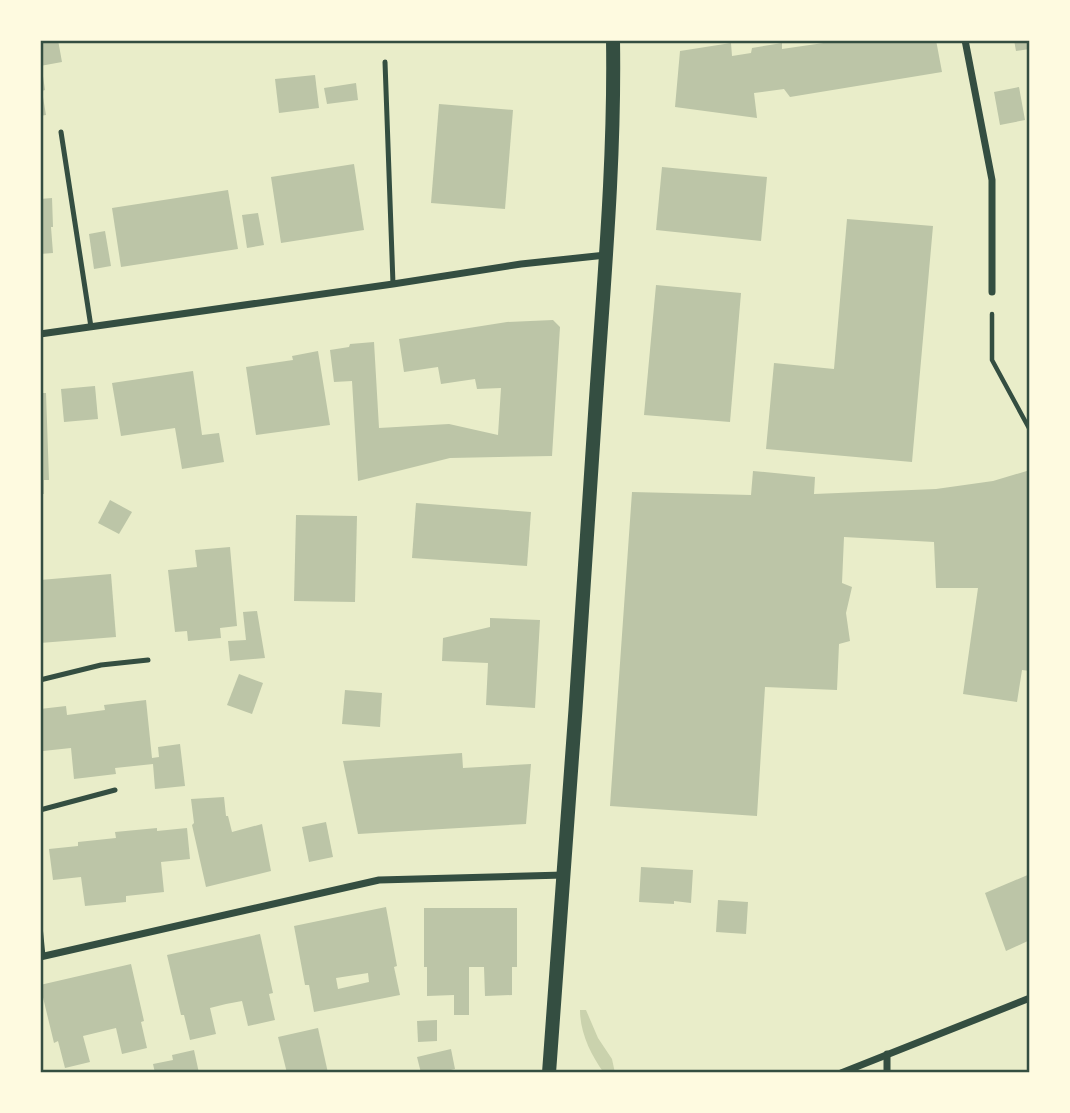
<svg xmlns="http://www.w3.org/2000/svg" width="1070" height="1113" font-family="'PT Sans Narrow',sans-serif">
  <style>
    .green { fill: #cad2ad }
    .building { fill: #bcc5a7; fill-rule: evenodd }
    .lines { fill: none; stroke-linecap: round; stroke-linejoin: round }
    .path { stroke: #344e41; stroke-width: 4.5 }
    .service { stroke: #344e41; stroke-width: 5 }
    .minor { stroke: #344e41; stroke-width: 7 }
    .secondary { stroke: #344e41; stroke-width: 14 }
    .neatline { fill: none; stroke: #344e41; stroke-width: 2.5 }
  </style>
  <rect width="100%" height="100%" fill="#e9edc9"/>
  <!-- green -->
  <path class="green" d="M 580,1010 L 586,1010 L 598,1038 L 612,1059 L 615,1073 L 604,1073 C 591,1055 580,1033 580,1010 Z"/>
  <!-- building -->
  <g class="building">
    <polygon points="40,40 58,40 62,62 40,66"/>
    <polygon points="844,40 936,40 942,72 790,97 784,89 754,93 757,118 675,107 680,51 731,43 732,56 751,53 752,48 782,43 782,49"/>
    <polygon points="1014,40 1030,40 1030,49 1016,51"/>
    <polygon points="40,69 42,69 45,90 42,91 46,115 40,116"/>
    <polygon points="315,75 319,108 279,113 275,79"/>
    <polygon points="356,83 358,100 327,104 324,88"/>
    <polygon points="1019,87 1025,120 1000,125 994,92"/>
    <polygon points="439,104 513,110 505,209 431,203"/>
    <polygon points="354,164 364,230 281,243 271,177"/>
    <polygon points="662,167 767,177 761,241 656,230"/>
    <polygon points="228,190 238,249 121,267 112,208"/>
    <polygon points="52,198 53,227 51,227 53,253 40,254 40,199"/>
    <polygon points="258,213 264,245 247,248 242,215"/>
    <polygon points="847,219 933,226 912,462 766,449 774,363 834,369"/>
    <polygon points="105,231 111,266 94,269 89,234"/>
    <polygon points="656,285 741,293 730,422 644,415"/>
    <polygon points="553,320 560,327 552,456 450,458 358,481 352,381 334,382 330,350 349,347 350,344 374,342 379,428 449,424 498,435 501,388 477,389 475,379 441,384 438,367 404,372 399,339 507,322"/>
    <polygon points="318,351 330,425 256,435 246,367 293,360 292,356"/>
    <polygon points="193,371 202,435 219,433 224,462 182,469 175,428 121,436 112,383"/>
    <polygon points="95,386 98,419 64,422 61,389"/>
    <polygon points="40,393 46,393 49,480 44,480 44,494 40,494"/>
    <polygon points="1030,470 1030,671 1022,670 1017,702 963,694 978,588 936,588 934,542 844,537 842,583 852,587 846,613 850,641 839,644 837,690 765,687 757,816 610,806 632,492 751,495 753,471 815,477 814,494 936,489 993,481"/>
    <polygon points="110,500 132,512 119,534 98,523"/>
    <polygon points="416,503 531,512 527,566 412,558"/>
    <polygon points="296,515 357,516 355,602 294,601"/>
    <polygon points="230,547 237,626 220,628 221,638 188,641 187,631 175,632 168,570 197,567 195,550"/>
    <polygon points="111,574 116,637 40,643 40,580"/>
    <polygon points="257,611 265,658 230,661 228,641 246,640 243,612"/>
    <polygon points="490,618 540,620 535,708 486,705 488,663 442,661 443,638 490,627"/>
    <polygon points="239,674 263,683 252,714 227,705"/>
    <polygon points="345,690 382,693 380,727 342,724"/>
    <polygon points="146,700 152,758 159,757 158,747 180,744 185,786 155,789 153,764 115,768 116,774 74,779 71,748 43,751 40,709 66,706 67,715 105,710 104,705"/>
    <polygon points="462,753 463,768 531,764 526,824 358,834 343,761"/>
    <polygon points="224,797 226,816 228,816 232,832 262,824 271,871 206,887 192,825 194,823 191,799"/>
    <polygon points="326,822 333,857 309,862 302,827"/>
    <polygon points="157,828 157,831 187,828 190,859 161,862 164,892 126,896 126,902 85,906 81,877 53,880 49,849 78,846 78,842 116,838 115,832"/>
    <polygon points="641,867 693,870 691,903 674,901 674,904 639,902"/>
    <polygon points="1030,874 1030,940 1006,951 985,893"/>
    <polygon points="718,900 748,902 746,934 716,932"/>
    <path d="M 386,907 L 397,966 L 394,967 L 400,995 L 314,1012 L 309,985 L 305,985 L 294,926 ZM 368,973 L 369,982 L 338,989 L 336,978 Z"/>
    <polygon points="424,908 517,908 517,967 512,967 512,995 485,996 484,967 469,967 469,1015 454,1015 454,995 427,996 427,967 424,967"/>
    <polygon points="260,934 273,993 269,994 275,1020 248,1026 242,1001 226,1004 210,1008 216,1034 190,1040 184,1015 181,1015 167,955"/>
    <polygon points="131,964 144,1021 141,1022 147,1048 122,1054 116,1028 83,1036 90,1062 65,1068 58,1041 54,1043 40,985"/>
    <polygon points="437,1020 437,1041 418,1042 417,1021"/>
    <polygon points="318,1028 328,1073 287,1073 278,1037"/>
    <polygon points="451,1049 455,1069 437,1073 421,1073 417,1057"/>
    <polygon points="194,1050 199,1073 155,1073 153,1064 173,1060 172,1055"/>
  </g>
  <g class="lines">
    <!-- path -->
    <polyline class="path" points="992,314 992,360 1030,430"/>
    <!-- service -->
    <g class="service">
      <polyline points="385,62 393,284"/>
      <polyline points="61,132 91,327"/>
      <polyline points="40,680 101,665 148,660"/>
      <polyline points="40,810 115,790"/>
      <polyline points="40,926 43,956"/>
    </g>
    <!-- minor -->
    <g class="minor">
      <polyline points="965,40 992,180 992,292"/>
      <polyline points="40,334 393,284 521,264 606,255"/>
      <polyline points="40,957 379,880 564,875"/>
      <polyline points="887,1054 887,1073"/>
      <polyline points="841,1073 1030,998"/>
    </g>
    <!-- secondary -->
    <path class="secondary" d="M 549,1073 C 566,853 581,634 595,414 C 603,290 615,165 613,40"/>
  </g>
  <!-- border -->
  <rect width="1070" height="1113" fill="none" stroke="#fefae0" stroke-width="84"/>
  <rect x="42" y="42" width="986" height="1029" class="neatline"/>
</svg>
